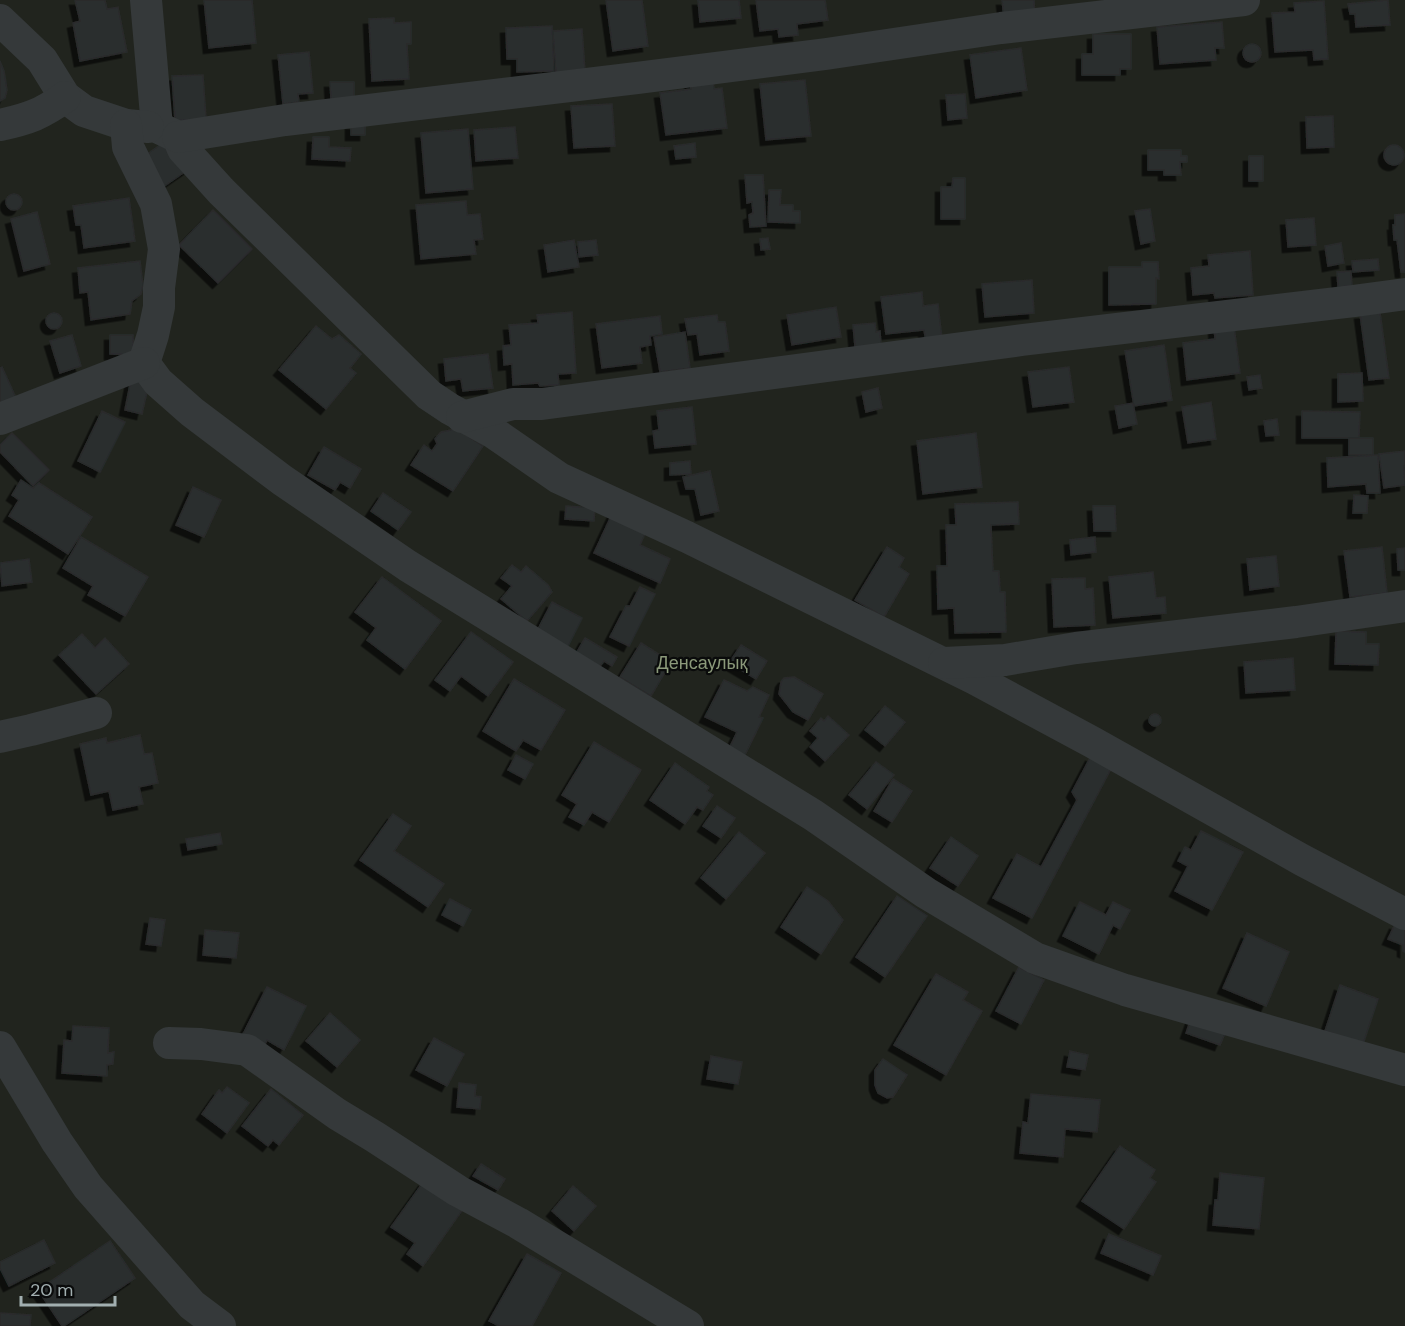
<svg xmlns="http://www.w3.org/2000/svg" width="1405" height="1326" font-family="'DM Sans',sans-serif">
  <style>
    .green { fill: #21241e }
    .building { fill: #2c2e2f; stroke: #292b2c; stroke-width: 1.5; filter: url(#shadow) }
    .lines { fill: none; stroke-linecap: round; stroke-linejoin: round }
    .minor { stroke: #35393a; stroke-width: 32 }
    .labels { text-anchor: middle; stroke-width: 4.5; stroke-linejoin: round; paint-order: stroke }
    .park-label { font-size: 18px; fill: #8b997a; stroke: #0a0b0b }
  </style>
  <defs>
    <filter id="shadow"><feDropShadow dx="-5.5" dy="5.5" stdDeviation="0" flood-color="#0009"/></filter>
  </defs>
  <rect width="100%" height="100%" fill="#0f1010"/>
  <!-- green -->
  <rect class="green" x="0" y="0" width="1405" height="1326"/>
  <!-- building -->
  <g class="building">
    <polygon points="75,0 105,0 107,9 118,7 127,52 80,61 73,23 80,21"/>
    <polygon points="204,0 252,0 256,43 209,48"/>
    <polygon points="606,0 642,0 648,46 613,51"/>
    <polygon points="698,0 739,0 741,18 700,22"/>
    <polygon points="756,0 825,0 828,20 797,24 798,35 779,37 778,29 760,31"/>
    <polygon points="1002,0 1034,0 1035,16 1004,19"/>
    <polygon points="1388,0 1390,25 1356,27 1355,14 1350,14 1348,4"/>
    <polygon points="1324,1 1328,59 1314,60 1313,50 1275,52 1272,13 1295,12 1294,3"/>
    <polygon points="394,18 394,23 411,22 411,44 407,44 409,79 372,81 369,19"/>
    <polygon points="1222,22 1224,48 1215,48 1216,60 1160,64 1157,27"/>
    <polygon points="552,26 554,71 517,72 517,59 507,59 506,28"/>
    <polygon points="582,29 585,71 556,73 553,31"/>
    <polygon points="1093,34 1131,34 1131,69 1120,69 1120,75 1082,75 1082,54 1093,54"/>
    <circle cx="1252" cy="53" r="9"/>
    <polygon points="1021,48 1027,90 976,98 970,55"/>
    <polygon points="309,52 313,93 298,94 299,102 283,104 278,55"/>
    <polygon points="0,61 4,71 7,90 5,98 0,101"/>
    <polygon points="203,75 206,119 175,121 172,76"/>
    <polygon points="713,79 714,89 722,88 727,128 666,135 660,93 691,89 690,82"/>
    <polygon points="805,80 811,136 766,140 760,84"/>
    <polygon points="330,82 354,82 354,99 331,100"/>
    <polygon points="965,94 967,118 948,120 946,95"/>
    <polygon points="612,104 615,146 574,148 571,106"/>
    <polygon points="1333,116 1334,147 1307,148 1306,117"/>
    <polygon points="351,124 365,125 365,135 351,135"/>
    <polygon points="515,127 518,158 476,161 474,130"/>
    <polygon points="468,129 473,189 426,193 421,133"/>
    <polygon points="313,137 329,137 329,147 351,148 350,161 312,159"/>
    <polygon points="163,143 189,169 163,187 142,158"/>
    <polygon points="695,143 696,157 676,159 674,146"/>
    <circle cx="1394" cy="155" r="10"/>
    <polygon points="1148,150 1181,150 1181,156 1187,156 1187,162 1180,162 1181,175 1164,175 1164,170 1148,170"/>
    <rect x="1249" y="156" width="14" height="25"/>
    <polygon points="745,175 763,175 766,226 750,227 749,215 753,213 752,202 747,203"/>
    <polygon points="953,178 965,178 965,219 941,219 941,187 952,187"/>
    <polygon points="769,190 781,190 780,205 793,205 793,211 800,211 800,223 768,222"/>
    <circle cx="14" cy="202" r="8"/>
    <polygon points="129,198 135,241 84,248 81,225 76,225 73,206"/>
    <polygon points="466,201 467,215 480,214 483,239 474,240 476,254 421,259 416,205"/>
    <polygon points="1150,209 1155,241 1141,244 1135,211"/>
    <polygon points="213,210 252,249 218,283 179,245"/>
    <polygon points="37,212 50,264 24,271 11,219"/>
    <polygon points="1405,214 1405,272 1401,272 1397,240 1394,240 1393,225 1395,225 1395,215"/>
    <polygon points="1314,218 1316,245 1288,247 1286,220"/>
    <polygon points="768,238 770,249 761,250 760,239"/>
    <polygon points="574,240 579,267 548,272 544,245"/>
    <polygon points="596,240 598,255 579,257 578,242"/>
    <polygon points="1341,243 1344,263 1328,266 1325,246"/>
    <polygon points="1250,251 1253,295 1215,298 1214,293 1193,295 1191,268 1209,266 1208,255"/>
    <polygon points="1378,259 1379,270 1353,272 1352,261"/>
    <polygon points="140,261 143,285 141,294 132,301 130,314 91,320 88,292 80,293 78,268"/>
    <polygon points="1142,262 1158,262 1159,279 1156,278 1156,304 1109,305 1109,267 1142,267"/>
    <polygon points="1351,271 1352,286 1338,287 1337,272"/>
    <polygon points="1032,280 1034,313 985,317 982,284"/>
    <polygon points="922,292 923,306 938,304 942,339 926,341 924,330 886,334 881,297"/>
    <polygon points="836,307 841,337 792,345 787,315"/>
    <polygon points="572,312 576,373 558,374 559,385 540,386 538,383 513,385 512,364 504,365 503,346 511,345 509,325 538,323 537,315"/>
    <polygon points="1380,312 1389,378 1369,380 1360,314"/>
    <circle cx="54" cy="321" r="8"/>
    <polygon points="717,315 718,322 725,322 729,351 700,355 697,334 688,335 685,319"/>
    <polygon points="660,316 662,334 650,336 651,345 640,347 642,363 602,368 596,324"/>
    <polygon points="875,323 876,332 880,331 881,345 855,347 853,325"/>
    <polygon points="316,326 332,339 339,335 361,354 350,368 356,373 326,409 279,370"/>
    <polygon points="1234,326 1240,373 1187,380 1183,343 1215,339 1214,328"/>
    <polygon points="685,332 690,368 660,372 654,337"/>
    <polygon points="72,335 81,366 60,373 50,341"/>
    <polygon points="110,335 133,335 134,355 110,354"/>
    <polygon points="1164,345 1172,400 1134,406 1125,351"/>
    <polygon points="488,354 493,388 463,391 461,379 446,381 444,359"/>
    <polygon points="2,367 17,400 0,407 0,368"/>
    <polygon points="1069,367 1074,402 1033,407 1028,372"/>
    <polygon points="1362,373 1363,401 1338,402 1338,374"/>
    <polygon points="1260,375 1262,388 1249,390 1247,377"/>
    <polygon points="131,379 149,383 142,414 125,410"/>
    <polygon points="878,388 882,408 866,412 862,392"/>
    <polygon points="1211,402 1216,439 1188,443 1182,407"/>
    <polygon points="1133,403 1137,424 1119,428 1115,406"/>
    <polygon points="692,407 696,444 655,448 653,431 659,430 657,411"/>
    <polygon points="102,411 125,422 100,472 78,461"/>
    <polygon points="1302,411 1360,412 1359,438 1302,438"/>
    <polygon points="1277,419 1279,435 1266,436 1264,421"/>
    <polygon points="454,427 483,446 453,491 411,465 424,445 432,451 437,444 435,439 441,432 451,430"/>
    <polygon points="12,433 49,470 33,486 0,452 0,445"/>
    <polygon points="976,433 982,487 923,494 917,441"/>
    <rect x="1349" y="438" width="24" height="17"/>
    <polygon points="324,447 361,469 350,488 340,482 335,490 308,475"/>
    <polygon points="1405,451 1405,466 1404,466 1405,485 1384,488 1379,454"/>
    <polygon points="1378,455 1380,493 1367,493 1366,484 1328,487 1327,458"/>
    <polygon points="690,461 691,474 670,475 670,463"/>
    <polygon points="710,471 719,511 701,515 695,489 686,489 683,477"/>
    <polygon points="21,480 33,488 39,483 92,517 68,554 9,516 19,500 12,495"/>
    <polygon points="193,487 221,500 204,537 176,525"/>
    <polygon points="383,493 411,512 398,530 371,511"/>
    <polygon points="1354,495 1368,496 1367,513 1353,513"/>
    <polygon points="1018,502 1019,524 991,525 993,571 999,571 1000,592 1005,592 1006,632 955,633 954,608 938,609 937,566 947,566 946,525 956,525 955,504"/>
    <polygon points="566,506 595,508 594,521 565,519"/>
    <polygon points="1093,506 1115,506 1116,531 1094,531"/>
    <polygon points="613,512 648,527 640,545 670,559 660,583 594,553"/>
    <polygon points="81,537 148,577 125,616 88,595 93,586 63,568"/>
    <polygon points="1095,537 1096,552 1071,555 1070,540"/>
    <polygon points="887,547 904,558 899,567 909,574 884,617 855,600"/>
    <polygon points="1382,547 1387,593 1350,597 1344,551"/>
    <polygon points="1405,548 1405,570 1398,570 1397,549"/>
    <polygon points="1276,556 1279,586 1250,590 1247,559"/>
    <polygon points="29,559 32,582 2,586 0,563"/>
    <polygon points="512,565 521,572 526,566 548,585 552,592 527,621 501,599 512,586 501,578"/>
    <polygon points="1153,572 1156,598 1165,597 1166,613 1113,618 1109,577"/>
    <polygon points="382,577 441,621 405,669 367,640 376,628 355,612"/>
    <polygon points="1085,578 1085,589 1093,588 1095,625 1054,627 1052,579"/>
    <polygon points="640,587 655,594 629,646 610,637 626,606 630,606"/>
    <polygon points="552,602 582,618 567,648 536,633"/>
    <polygon points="1336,631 1366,632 1366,644 1379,644 1378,665 1335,664"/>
    <polygon points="471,632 513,662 488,696 461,676 450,691 435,680"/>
    <polygon points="82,634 95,648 105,638 129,664 96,694 59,655"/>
    <polygon points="585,638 617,657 612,666 604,661 597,670 574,657"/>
    <polygon points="641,643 671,662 651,696 620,677"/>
    <polygon points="741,645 767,661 756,679 729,663"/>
    <polygon points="1293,658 1295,690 1246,693 1244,662"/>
    <polygon points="794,677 823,694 808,720 793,712 779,694 781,682 784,678"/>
    <polygon points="514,679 565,710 541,750 523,740 516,751 483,731"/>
    <polygon points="724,680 747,691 753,687 769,695 759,717 763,718 743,759 728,751 737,732 705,717"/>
    <polygon points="885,706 905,722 885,746 865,730"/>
    <circle cx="1155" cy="720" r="6"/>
    <polygon points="828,716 849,735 825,761 810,747 818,738 810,731 821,718 824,721"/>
    <polygon points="140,735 144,754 152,753 158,783 139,787 143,804 113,810 109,791 91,795 80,744 106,738 107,743"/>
    <polygon points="594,742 641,770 609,822 592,812 584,825 569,817 577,804 562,795"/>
    <polygon points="516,755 533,764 525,779 508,770"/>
    <polygon points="1091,756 1112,767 1032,918 993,898 1017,854 1041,867 1077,800 1072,792"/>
    <polygon points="876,762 894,775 867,809 849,795"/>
    <polygon points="675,763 709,787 707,791 713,795 703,810 697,807 685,824 650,800"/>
    <polygon points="893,779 912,791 892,822 874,811"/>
    <polygon points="717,806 735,818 721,838 703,826"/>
    <polygon points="393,814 411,826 394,851 444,884 428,907 360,860"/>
    <polygon points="1201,831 1243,852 1212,910 1175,891 1188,866 1178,861 1185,847 1191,850"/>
    <polygon points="739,832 765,853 726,899 701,878"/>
    <polygon points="220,833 222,844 188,850 186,839"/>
    <polygon points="951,837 978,856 958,886 930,868"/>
    <polygon points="807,887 828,901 843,920 821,954 781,927"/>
    <polygon points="897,896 927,916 885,977 856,957"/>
    <polygon points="450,899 471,910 463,926 442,915"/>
    <polygon points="1080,902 1106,915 1113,902 1130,910 1120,929 1113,925 1099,954 1063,936"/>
    <polygon points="150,918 165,920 161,946 146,944"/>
    <polygon points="1395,924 1405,928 1405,952 1403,951 1403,945 1388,939"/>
    <polygon points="205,930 239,933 236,958 203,955"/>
    <polygon points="1247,933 1289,952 1266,1006 1223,988"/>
    <polygon points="1019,967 1044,980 1021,1024 996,1011"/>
    <polygon points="936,974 968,992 963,1000 982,1011 946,1075 894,1045"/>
    <polygon points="1340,985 1378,999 1363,1044 1325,1031"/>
    <polygon points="267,987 306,1006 284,1050 267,1040 263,1049 241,1038"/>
    <polygon points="330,1013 360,1040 337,1067 306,1041"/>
    <polygon points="1191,1019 1226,1031 1220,1045 1186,1033"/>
    <polygon points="73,1026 109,1028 108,1053 114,1052 113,1064 107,1065 107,1076 62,1073 64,1040 72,1041"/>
    <polygon points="434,1038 464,1054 447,1086 416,1070"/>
    <polygon points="1070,1051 1088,1055 1085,1070 1067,1067"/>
    <polygon points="711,1056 742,1062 738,1084 707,1079"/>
    <polygon points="883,1059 907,1075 893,1097 887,1098 878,1093 875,1085 875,1070"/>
    <polygon points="459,1083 476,1085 475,1096 481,1097 480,1109 457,1107"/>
    <polygon points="227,1087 249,1103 227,1133 202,1114 219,1090 222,1093"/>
    <polygon points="271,1089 303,1115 279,1145 273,1140 268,1146 242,1126"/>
    <polygon points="1031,1094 1100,1100 1097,1132 1065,1129 1063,1157 1020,1153 1023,1122 1028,1123"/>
    <polygon points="1120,1146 1155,1170 1150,1178 1156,1182 1124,1229 1082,1201"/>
    <polygon points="481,1164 505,1179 498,1190 473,1176"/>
    <polygon points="1220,1173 1264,1178 1259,1229 1213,1225 1215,1200 1218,1200"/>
    <polygon points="424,1181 463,1209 423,1266 407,1254 415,1243 391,1227"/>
    <polygon points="573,1186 596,1206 574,1231 552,1211"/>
    <polygon points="1109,1234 1161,1256 1153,1275 1101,1253"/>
    <polygon points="44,1240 55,1263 9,1286 0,1268 0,1262"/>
    <polygon points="110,1241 135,1278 64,1326 62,1326 38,1290"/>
    <polygon points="527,1254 561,1273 532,1326 499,1326 489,1321"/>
    <polygon points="0,1313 31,1315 30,1326 0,1326"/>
  </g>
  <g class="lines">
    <!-- minor -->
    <g class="minor">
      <polyline points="146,0 157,127 178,137 183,149 221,191 429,395 450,409 494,433 559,478 687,537 975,679 1092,742 1302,860 1405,914"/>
      <polyline points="0,20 42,60 65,97 84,111 126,125 148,127"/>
      <path d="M 0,125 C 28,119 42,114 65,97"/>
      <polyline points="126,125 128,147 156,204 164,249 159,288 159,307 153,335 144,363 158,382 192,412 282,480 408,566 813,815 926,893 1035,958 1125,990 1405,1070"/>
      <polyline points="178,137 285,120 637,78 826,54 1001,28 1244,0"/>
      <polyline points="462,417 513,404 542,404 1022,340 1354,301 1405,294"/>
      <polyline points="0,419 144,363"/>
      <polyline points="944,663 1005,660 1076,648 1296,622 1405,606"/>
      <polyline points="0,737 31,730 96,713"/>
      <polyline points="169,1043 201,1044 247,1050 337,1114 375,1137 458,1191 518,1223 688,1326"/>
      <polyline points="0,1047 57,1142 88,1187 192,1305 220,1326"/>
    </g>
  </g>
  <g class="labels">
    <!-- park labels -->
    <g class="park-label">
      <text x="702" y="669">Денсаулық</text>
    </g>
  </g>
  <!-- scale -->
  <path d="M21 1296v9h94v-9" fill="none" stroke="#a2afb0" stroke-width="3"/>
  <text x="30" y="1296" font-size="18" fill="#a2afb0" stroke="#0a0b0b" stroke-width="4.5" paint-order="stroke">20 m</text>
</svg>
